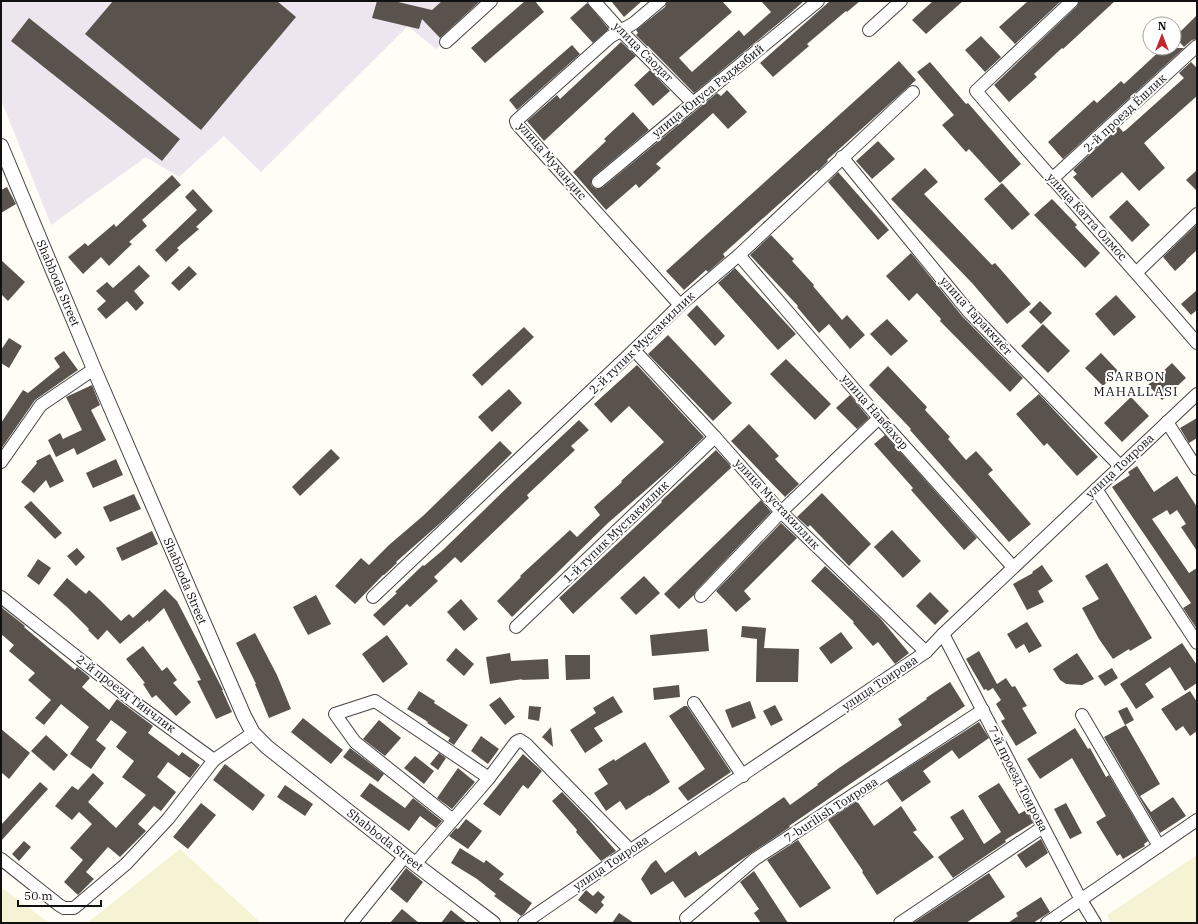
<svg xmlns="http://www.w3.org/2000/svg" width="1198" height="924" font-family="'IBM Plex Serif',serif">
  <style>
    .industrial { fill: #eee6ef }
    .farmland { fill: #f6f3d4 }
    .building { fill: #5a524d }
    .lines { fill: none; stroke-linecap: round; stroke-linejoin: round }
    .minor-casing { stroke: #444; stroke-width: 14 }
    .tertiary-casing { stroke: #444; stroke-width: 16 }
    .minor { stroke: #fff; stroke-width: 12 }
    .tertiary { stroke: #fff; stroke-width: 14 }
    .labels { text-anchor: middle; stroke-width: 4; stroke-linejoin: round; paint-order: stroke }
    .street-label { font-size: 12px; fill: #111; stroke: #fff }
    .neighbourhood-label { font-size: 13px; letter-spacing: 1px; fill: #111; stroke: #fff }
  </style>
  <rect width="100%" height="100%" fill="#fffdf5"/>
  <!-- industrial -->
  <polygon class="industrial" points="1,1 489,1 436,49 408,26 261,172 224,136 179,177 146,157 51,225 1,100"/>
  <!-- farmland -->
  <g class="farmland">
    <polygon points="180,849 261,923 87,923"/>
    <polygon points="1197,855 1197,923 1111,923 1107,915"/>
    <polygon points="1,887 49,923 1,923"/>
  </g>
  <!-- building -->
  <g class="building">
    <polygon points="113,1 277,1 296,17 201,130 85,34"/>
    <polygon points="377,1 394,1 432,10 442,1 480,1 440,38 422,19 419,29 372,18"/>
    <polygon points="525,1 535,1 544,12 485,63 471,48"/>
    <polygon points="611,1 642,1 624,17"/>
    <polygon points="667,1 722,1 732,12 679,58 692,72 739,30 744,36 771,12 761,1 804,1 786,17 694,93 648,46 647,46 636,35 638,33 636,30 665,7"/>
    <polygon points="830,1 860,1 847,12 846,11 807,44 809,46 773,77 760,63"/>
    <polygon points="933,1 963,1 926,34 912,20"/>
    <polygon points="1028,1 1061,1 1015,44 999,27"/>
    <polygon points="1079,1 1115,1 1063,49 1062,48 1034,74 1037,77 1009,102 994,85 1077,6"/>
    <polygon points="587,3 609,29 593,43 570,18"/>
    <polygon points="1197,15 1197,39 1192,40 1184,47 1175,37"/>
    <polygon points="29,18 180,139 162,161 11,41"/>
    <polygon points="981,36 1001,57 985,72 965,50"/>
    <polygon points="621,42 636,56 544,141 527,121 557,95 560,99"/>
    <polygon points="572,45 580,54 517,110 509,100"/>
    <polygon points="1163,48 1184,48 1063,159 1048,142 1094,100 1097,103 1121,81 1124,84"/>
    <polygon points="899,61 916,80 827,160 828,161 818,171 817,170 723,254 725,257 708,272 706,270 684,290 666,271"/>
    <polygon points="930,62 966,104 968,103 1021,164 1000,183 969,149 966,152 942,125 954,115 917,72"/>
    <polygon points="1191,62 1197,68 1197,96 1144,143 1165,168 1139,191 1122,172 1092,198 1073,177 1077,174 1073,170 1119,127 1123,132 1126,130 1184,78 1179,73"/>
    <polygon points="650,70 670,91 653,106 634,85"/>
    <polygon points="727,90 747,112 728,129 713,113 656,164 661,168 639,188 636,184 606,210 573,172 606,141 604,139 633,112 649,130 593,177 591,183 592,186 596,189 602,188 717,93 721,96"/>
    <polygon points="878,141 895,159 872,179 856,161"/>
    <polygon points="925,168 938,182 924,194 992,265 995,263 1031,304 1007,324 972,283 891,199"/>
    <polygon points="1197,170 1197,191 1186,180"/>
    <polygon points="838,172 889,230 878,240 828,182"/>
    <polygon points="172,175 181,185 142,220 147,226 129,242 132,244 109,266 101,257 83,274 68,257 85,243 88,246 114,224 116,227"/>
    <polygon points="1002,183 1030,214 1012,230 984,199"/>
    <polygon points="7,187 16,204 1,213 1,190"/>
    <polygon points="193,189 213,211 196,227 199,229 177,248 179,250 166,262 155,250 197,210 185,197"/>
    <polygon points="1052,199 1077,225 1075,227 1100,253 1085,268 1034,215"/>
    <polygon points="1127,200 1150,225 1132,242 1109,217"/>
    <polygon points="1197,224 1197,250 1186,260 1186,261 1175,271 1163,257"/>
    <polygon points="771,235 794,259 792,261 814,285 813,286 842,320 847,315 865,335 850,349 829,324 819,333 797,307 798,306 750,255"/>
    <polygon points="911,253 962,316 1023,378 1010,392 940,321 941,319 917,293 909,301 886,276"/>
    <polygon points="1,260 25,282 8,301 1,294"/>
    <polygon points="139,265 150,276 134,291 144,303 136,311 127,301 106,319 97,309 106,301 96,291 107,282 113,288"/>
    <polygon points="189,266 197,274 179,291 171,283"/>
    <polygon points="735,268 796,334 778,350 718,283"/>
    <polygon points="1197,290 1197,310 1191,315 1181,304"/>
    <polygon points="1116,295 1136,317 1114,336 1095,314"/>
    <polygon points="1040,301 1052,313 1041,324 1029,312"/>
    <polygon points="697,305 725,336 715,346 687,315"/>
    <polygon points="887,319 908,341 891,356 870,334"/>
    <polygon points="1043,324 1070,351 1048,373 1021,346"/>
    <polygon points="524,327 534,337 482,386 472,375"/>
    <polygon points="668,335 732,403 713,421 648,354"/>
    <polygon points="9,338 22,346 9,368 1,363 1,350"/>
    <polygon points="64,351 78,370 35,400 1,449 1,423 23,390 28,393 60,367 54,358"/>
    <polygon points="1101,353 1118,371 1103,386 1085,368"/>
    <polygon points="786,359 831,404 815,420 770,374"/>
    <polygon points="1172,363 1186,378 1162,400 1148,385"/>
    <polygon points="637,365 704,437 678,462 608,523 512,617 497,601 521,577 520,576 570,530 577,537 600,515 594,507 622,482 621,481 664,442 629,406 611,423 594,404"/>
    <polygon points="888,366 927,407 925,410 950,437 948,439 966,460 976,451 993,470 988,474 1031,524 1009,542 910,430 911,429 869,385"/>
    <polygon points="92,385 100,405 91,410 106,440 77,455 74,448 56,457 48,440 60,433 63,439 82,430 66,397"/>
    <polygon points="509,389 522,403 492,432 478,417"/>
    <polygon points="1039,394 1098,457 1077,476 1047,443 1044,446 1016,414"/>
    <polygon points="850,395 869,418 857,429 836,408"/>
    <polygon points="1131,397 1149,416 1122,442 1104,423"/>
    <polygon points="1197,418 1197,438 1189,443 1180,428"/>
    <polygon points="579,420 589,430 571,446 575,450 527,495 529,498 461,563 455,557 434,577 438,581 410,607 407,604 384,626 373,615 397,593 395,592 423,565 424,566 443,550 517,478"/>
    <polygon points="749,424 779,456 775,459 799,484 785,497 731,441"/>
    <polygon points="885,435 977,538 964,550 911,490 913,488 874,444"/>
    <polygon points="500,441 512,453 446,518 396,562 397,563 384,575 383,575 355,604 335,586 361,558 369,565 389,545 424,515"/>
    <polygon points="331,449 340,458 300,496 292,487"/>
    <polygon points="716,450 732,467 573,614 559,598 662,502 661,501"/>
    <polygon points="50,454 64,481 50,488 46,480 34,493 21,482 37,463 36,461"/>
    <polygon points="116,459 123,475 93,488 86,473"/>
    <polygon points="1137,466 1154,492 1177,476 1197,507 1197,551 1181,527 1186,524 1177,510 1170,515 1167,510 1152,519 1189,573 1197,568 1197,629 1183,608 1191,603 1112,487 1130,475 1128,472"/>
    <polygon points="822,493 871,544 849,566 810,525 808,527 797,517"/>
    <polygon points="134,494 141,509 110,522 103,507"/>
    <polygon points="761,500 771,512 696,591 694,595 679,609 664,594"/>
    <polygon points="31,501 62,533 55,539 24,507"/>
    <polygon points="781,523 797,538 744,591 751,599 736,612 716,591"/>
    <polygon points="892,530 921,561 903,578 874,547"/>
    <polygon points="152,531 158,544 122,561 116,548"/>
    <polygon points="77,548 85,557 76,566 67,556"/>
    <polygon points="38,559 51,568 39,585 27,576"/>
    <polygon points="1107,563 1152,638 1130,651 1129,649 1113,659 1099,639 1082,608 1099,599 1085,576"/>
    <polygon points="1042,565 1053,581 1038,591 1044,602 1027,610 1013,584 1033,573 1032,572"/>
    <polygon points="825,566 880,618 909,653 895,664 878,642 873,646 853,623 854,622 828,597 811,581"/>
    <polygon points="644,576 660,593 636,615 620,598"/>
    <polygon points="67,578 86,594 89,590 100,600 121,621 129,614 133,618 165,589 177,601 223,690 222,690 232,712 216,719 197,681 201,680 164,608 149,622 148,620 120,644 107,630 98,640 88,630 89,629 67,607 53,595"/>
    <polygon points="930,592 949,611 935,625 916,606"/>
    <polygon points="316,595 331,624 308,635 293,607"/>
    <polygon points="461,599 478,619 464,631 447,612"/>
    <polygon points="1,607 25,626 24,627 75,670 77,667 87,675 90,678 82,687 109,710 117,699 153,726 148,733 179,756 182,752 200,765 190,778 168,762 157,777 176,792 161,811 154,806 138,824 146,831 120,857 108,847 86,872 94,879 78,895 64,882 83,860 70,848 92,824 79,812 72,820 55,806 72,786 78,790 93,773 104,783 88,802 116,828 146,795 122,777 134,761 116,747 127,732 111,720 96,740 106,748 91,769 70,754 89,727 61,704 44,725 35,718 51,700 28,680 35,673 9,651 14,645 1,634"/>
    <polygon points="1027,622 1042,646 1029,653 1024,644 1016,649 1007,634"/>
    <polygon points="742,626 766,628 764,648 799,649 798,682 756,682 757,639 741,637"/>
    <polygon points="707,629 709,651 652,656 650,635"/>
    <polygon points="841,632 853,648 831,664 819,648"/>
    <polygon points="255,633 277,675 291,709 269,718 255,684 256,684 236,643"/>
    <polygon points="387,635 408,664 383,683 362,654"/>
    <polygon points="1182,643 1197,665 1197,683 1185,691 1170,667 1145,684 1154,697 1136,709 1120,684"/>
    <polygon points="143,646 162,671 167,667 177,680 173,683 191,702 176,716 156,695 152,698 143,684 145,683 126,659"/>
    <polygon points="456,648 474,664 464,676 446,660"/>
    <polygon points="979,651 997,684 1006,678 1012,687 1015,686 1027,706 1022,708 1037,733 1016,746 1001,721 1005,719 996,704 1001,700 993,688 988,691 986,689 984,690 966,659"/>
    <polygon points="510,653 511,661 548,659 549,679 521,680 523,679 490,684 486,657"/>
    <polygon points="1077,653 1094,679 1082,685 1066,684 1060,680 1053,669"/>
    <polygon points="565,655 590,655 590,679 566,680"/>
    <polygon points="1112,668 1118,678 1105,686 1098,676"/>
    <polygon points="950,682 965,706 850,784 789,826 790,827 685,898 673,881 651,895 641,879 651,864 656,860 665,873 696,851 699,856 784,797 790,805 818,785 817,784 839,768 902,725 898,719 927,699 926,698"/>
    <polygon points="679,685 680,697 654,700 653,688"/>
    <polygon points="419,691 435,701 434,703 468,725 454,745 448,741 450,738 427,723 428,722 407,709"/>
    <polygon points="1190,691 1197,702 1197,731 1190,736 1183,726 1176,731 1161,709"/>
    <polygon points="613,696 623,712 594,728 603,741 585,753 570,730 596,713 593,708"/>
    <polygon points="500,697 515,717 505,725 489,705"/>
    <polygon points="750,701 756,718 732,728 725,710"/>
    <polygon points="775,705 783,720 771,726 763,711"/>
    <polygon points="529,706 541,707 539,721 528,719"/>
    <polygon points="684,706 687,706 731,772 688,801 678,788 705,769 669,716"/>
    <polygon points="1127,707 1134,720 1125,725 1118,711"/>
    <polygon points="303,718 343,750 331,764 291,732"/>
    <polygon points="379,720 401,738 385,756 363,739"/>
    <polygon points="979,722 989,738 959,759 952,750 923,771 931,782 902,802 887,781"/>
    <polygon points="1126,725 1160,784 1140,796 1151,812 1173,797 1186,816 1160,833 1104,737"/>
    <polygon points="551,727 553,747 542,737"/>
    <polygon points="1075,728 1088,749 1090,748 1106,777 1109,775 1148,841 1144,844 1145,846 1123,859 1120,854 1117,856 1096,822 1106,816 1072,758 1040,779 1027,759"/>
    <polygon points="1,729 30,753 9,779 1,772"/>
    <polygon points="46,735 68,755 54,771 31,751"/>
    <polygon points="481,736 499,749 488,764 471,751"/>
    <polygon points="645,742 670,782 649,796 649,795 626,810 620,801 606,811 594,793 608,784 598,769 614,759 615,761"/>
    <polygon points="350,748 384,774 378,782 343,757"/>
    <polygon points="439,753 446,758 438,770 430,764"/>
    <polygon points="523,754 542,771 528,789 523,785 500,816 483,804"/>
    <polygon points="415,756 434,771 424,784 404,768"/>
    <polygon points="225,764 265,795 253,811 213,780"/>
    <polygon points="458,768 475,782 452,809 437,798"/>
    <polygon points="40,782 48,789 1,841 1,825"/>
    <polygon points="370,783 405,808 413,798 442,821 436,828 420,816 409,831 360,796"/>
    <polygon points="999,783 1019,814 1026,810 1033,823 1005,840 1006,842 953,878 938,857 964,839 950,817 963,809 984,844 1001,832 978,796"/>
    <polygon points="285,785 313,804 305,816 277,797"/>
    <polygon points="562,792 589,820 616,851 601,861 576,832 577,830 552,801"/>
    <polygon points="857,801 874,826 901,806 917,830 913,832 934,857 877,895 862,872 863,871 828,820"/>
    <polygon points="201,803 216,815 188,849 173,837"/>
    <polygon points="1066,803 1082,833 1070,839 1054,809"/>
    <polygon points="466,819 482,831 468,849 449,836 456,828 458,829"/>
    <polygon points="1041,839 1048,853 1026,868 1017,855"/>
    <polygon points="798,840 831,888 800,908 767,860"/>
    <polygon points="24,841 31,847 19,861 12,854"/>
    <polygon points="460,848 484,863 486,860 504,874 499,879 532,903 524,914 521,916 494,896 496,894 477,879 451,863"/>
    <polygon points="406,868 423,882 407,903 390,889"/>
    <polygon points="754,871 788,923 761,923 754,913 759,909 740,882"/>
    <polygon points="989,873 1005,897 966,923 913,923"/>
    <polygon points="586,890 593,896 598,891 605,897 601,902 604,905 596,914 578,900"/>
    <polygon points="1041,897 1050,912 1033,923 1008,923 1018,916 1016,913"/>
    <polygon points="402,909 419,923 390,923"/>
    <polygon points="451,910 467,923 441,923"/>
    <polygon points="619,913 634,923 612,923"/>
  </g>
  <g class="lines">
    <!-- minor casing -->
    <g class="minor-casing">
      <g id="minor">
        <polyline points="594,1 620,30 693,103"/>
        <polyline points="660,1 634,23 610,37 516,121 517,124 680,305"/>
        <path d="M 1072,1 L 976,91 C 1049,176 1124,258 1197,343"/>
        <polyline points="869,30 901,1"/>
        <polyline points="446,42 491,1"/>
        <polyline points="842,157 968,311 1120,466"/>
        <polyline points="1052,179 1197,46"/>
        <polyline points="598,182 693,103 818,1"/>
        <polyline points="739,255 879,418 1013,567"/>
        <polyline points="1137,272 1197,214"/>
        <polyline points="634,350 715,437 781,512 926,652"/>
        <polyline points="1167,422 1197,469"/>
        <polyline points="1,462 41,405 94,369"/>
        <polyline points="1096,489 1197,643"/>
        <polyline points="701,596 781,512 879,418"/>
        <polyline points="1,597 134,702 214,760 253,733"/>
        <polyline points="373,597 634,350 680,305 739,255 913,92"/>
        <polyline points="516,627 715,437"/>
        <polyline points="943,634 1081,900 1095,923"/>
        <polyline points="694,703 743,776"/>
        <polyline points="1082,715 1159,846"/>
        <polyline points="453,820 355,742 335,714 375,701 489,778"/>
        <polyline points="1,859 59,905 64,908 74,908 126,864 168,819 214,760"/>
        <polyline points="415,864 489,778 516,742 520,740 526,744 630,850"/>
        <polyline points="686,918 755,859 983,710"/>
        <polyline points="351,923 405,856"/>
        <path d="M 524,923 C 657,831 792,742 926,652 L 943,634 L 1197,394"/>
        <polyline points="900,923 1043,827"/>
        <polyline points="1047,923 1197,820"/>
      </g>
    </g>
    <!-- tertiary casing -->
    <g class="tertiary-casing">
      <polyline id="tertiary" points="1,146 94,369 244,716 253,733 267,747 415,864 493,923"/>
    </g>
    <!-- minor -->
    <use href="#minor" class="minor"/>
    <!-- tertiary -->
    <use href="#tertiary" class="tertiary"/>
  </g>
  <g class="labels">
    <!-- street labels -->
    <g class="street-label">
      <text transform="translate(643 52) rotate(45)" y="4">улица Саодат</text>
      <text transform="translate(708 91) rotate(-39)" y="4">улица Юнуса Раджабий</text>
      <text transform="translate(1125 113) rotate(-43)" y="4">2-й проезд Ёшлик</text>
      <text transform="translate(552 161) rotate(49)" y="4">улица Мухандис</text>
      <text transform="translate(1087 217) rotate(48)" y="4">улица Катта Олмос</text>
      <text transform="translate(58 283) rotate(67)" y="4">Shabboda Street</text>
      <text transform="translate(976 316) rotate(48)" y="4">улица Тараккиёт</text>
      <text transform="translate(642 343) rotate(-44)" y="4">2-й тупик Мустакиллик</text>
      <text transform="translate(875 412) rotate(49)" y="4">улица Навбахор</text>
      <text transform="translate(1120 466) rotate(-43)" y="4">улица Тоирова</text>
      <text transform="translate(777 504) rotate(47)" y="4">улица Мустакиллик</text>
      <text transform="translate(616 532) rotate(-44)" y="4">1-й тупик Мустакиллик</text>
      <text transform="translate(185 581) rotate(67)" y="4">Shabboda Street</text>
      <text transform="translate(880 683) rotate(-34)" y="4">улица Тоирова</text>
      <text transform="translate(126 694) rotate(37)" y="4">2-й проезд Тинчлик</text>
      <text transform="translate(1018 779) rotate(63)" y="4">7-й проезд Тоирова</text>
      <text transform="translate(831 810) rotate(-33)" y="4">7-burilish Тоирова</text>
      <text transform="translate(385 840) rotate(38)" y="4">Shabboda Street</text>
      <text transform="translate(611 863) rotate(-34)" y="4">улица Тоирова</text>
    </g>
    <!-- neighbourhood labels -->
    <g class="neighbourhood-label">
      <text x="1136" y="381">SARBON<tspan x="1136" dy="15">MAHALLASI</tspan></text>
    </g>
  </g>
  <!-- border -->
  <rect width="1198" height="924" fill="none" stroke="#111111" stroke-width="4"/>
  <!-- north arrow -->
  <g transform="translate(1162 36)"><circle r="19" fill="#ffffff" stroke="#a0a0a0"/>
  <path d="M0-3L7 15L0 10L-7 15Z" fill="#c4262e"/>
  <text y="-6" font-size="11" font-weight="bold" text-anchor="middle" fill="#111111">N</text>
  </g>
  <!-- scale -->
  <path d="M18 900v6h83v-6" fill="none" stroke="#111111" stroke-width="2"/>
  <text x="24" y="900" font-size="12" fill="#111111" stroke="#ffffff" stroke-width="3" paint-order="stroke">50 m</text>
</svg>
